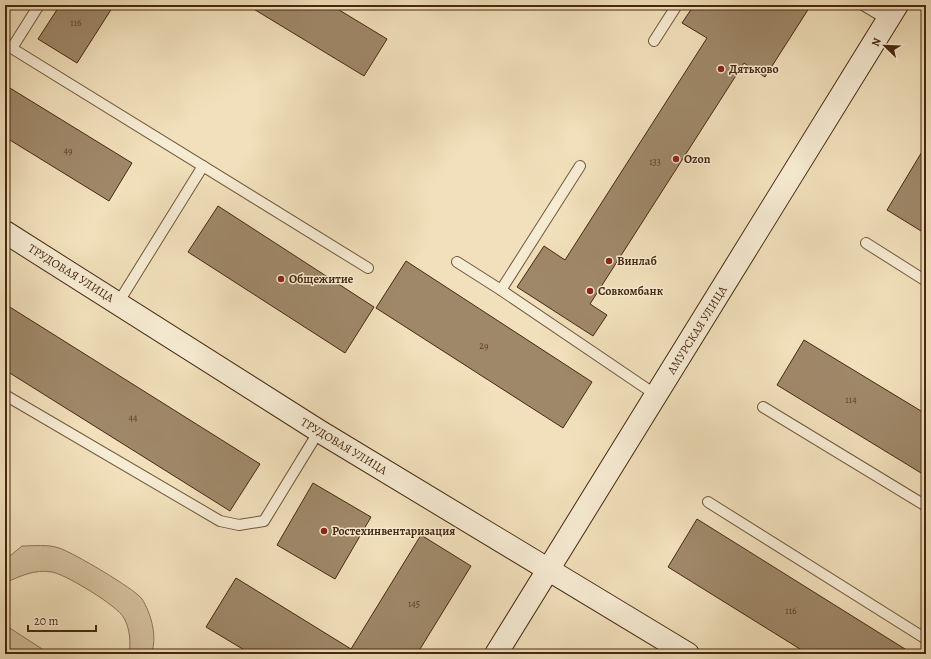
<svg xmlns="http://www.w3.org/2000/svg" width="931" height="659" font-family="Alegreya,serif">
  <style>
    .grass { fill: #d4c19e; stroke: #8e7557 }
    .building { fill: #9f8869; stroke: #472910 }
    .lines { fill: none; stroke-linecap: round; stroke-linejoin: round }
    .lane-casing { stroke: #72573b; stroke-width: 12 }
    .secondary-casing { stroke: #472910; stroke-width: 24 }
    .lane { stroke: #f6ebd3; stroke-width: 10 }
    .secondary { stroke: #f6ebd3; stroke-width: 22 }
    .poi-dot { fill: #8f2418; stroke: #f6ebd3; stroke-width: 1.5 }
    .labels { text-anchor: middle; stroke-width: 3; stroke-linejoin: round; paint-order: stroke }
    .number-label { font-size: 10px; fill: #5d4126 }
    .poi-label { font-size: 12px; font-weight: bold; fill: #472910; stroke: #f6ebd3; text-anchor: start }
    .street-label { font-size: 12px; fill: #472910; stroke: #f6ebd3 }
  </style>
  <rect width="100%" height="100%" fill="#f1e0bb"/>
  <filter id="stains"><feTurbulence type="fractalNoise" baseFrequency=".005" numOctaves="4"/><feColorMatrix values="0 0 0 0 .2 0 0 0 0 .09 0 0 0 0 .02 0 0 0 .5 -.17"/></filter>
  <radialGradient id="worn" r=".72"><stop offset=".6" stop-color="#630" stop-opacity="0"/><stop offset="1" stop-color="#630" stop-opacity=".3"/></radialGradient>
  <!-- grass -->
  <g class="grass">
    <path d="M 22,546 C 33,546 48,544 59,548 C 72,552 135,589 142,599 C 151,613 158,638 151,654 L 129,654 C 131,643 130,629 124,618 C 118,606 65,574 52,572 C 35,569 20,576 5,583 L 5,560 Z"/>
    <polygon points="5,625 50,654 5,654"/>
  </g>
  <!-- building -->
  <g class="building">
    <polygon points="60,5 114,5 77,63 38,39"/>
    <polygon points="247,5 331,5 387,39 364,76"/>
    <polygon points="694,5 811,5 765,77 744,63 590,304 607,315 593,336 517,287 544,246 565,260 707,38 682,23"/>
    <polygon points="5,85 132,163 109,201 5,137"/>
    <polygon points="926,145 926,234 887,210"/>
    <polygon points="218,206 374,307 345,353 188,252"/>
    <polygon points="406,261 592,382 563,428 376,308"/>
    <polygon points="5,304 260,464 230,511 5,370"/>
    <polygon points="804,340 926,414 926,476 777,385"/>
    <polygon points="313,483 371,517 335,579 277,545"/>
    <polygon points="697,519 913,654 808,654 668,567"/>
    <polygon points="421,535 471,566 417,654 251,654 206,627 236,578 351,649"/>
  </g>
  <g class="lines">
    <!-- lane casing -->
    <g class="lane-casing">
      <g id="lane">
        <polyline points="863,5 888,20"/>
        <polyline points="654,41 677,5"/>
        <polyline points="5,44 368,268"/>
        <polyline points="12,48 39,5"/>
        <polyline points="866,243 926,281"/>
        <polyline points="457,262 501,290 656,395"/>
        <polyline points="501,290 580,166"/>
        <polyline points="118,303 203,166"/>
        <polyline points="5,395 220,521 239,525 264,521 319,431"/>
        <polyline points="763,407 926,506"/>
        <polyline points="708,502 926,639"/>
      </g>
    </g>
    <!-- secondary casing -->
    <g class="secondary-casing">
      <g id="secondary">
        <polyline points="5,232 319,431 688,654"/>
        <polyline points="496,654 897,5"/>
      </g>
    </g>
    <!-- lane -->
    <use href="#lane" class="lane"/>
    <!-- secondary -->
    <use href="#secondary" class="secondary"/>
  </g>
  <!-- markers -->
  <g class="poi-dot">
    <circle cx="721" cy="69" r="4"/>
    <circle cx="676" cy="159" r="4"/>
    <circle cx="609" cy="261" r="4"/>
    <circle cx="281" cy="279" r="4"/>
    <circle cx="590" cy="291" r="4"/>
    <circle cx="324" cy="531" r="4"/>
  </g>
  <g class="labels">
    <!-- number labels -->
    <g class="number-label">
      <text x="76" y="26">116</text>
      <text x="68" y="154">49</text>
      <text x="655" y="165">133</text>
      <text x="484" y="349">29</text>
      <text x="851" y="403">114</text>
      <text x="133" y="421">44</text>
      <text x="414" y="607">145</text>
      <text x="791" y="614">116</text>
    </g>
    <!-- poi labels -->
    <g class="poi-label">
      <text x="729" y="73">Дятьково</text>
      <text x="684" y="163">Ozon</text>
      <text x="617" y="265">Винлаб</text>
      <text x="289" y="283">Общежитие</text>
      <text x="598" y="295">Совкомбанк</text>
      <text x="332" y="535">Ростехинвентаризация</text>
    </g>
    <!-- street labels -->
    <g class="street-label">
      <text transform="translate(71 273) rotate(32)" y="4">ТРУДОВАЯ УЛИЦА</text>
      <text transform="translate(697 330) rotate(-58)" y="4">АМУРСКАЯ УЛИЦА</text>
      <text transform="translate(344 446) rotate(31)" y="4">ТРУДОВАЯ УЛИЦА</text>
    </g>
  </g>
  <!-- margin -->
  <rect width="931" height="659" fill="none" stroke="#f1e0bb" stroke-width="20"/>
  <rect x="6" y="6" width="919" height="647" fill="none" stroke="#472910" stroke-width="2"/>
  <rect x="10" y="10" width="911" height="639" fill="none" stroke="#472910"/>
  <!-- north arrow -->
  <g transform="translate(885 46) rotate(293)" stroke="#f6ebd3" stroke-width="3" paint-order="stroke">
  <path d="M0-3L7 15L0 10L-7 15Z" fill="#472910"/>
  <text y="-6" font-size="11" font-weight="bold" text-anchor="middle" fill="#472910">N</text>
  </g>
  <!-- scale -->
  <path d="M28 625v6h68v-6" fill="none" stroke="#472910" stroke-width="2"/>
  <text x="34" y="625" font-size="12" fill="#472910" stroke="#f6ebd3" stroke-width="3" paint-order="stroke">20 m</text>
  <rect width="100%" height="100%" filter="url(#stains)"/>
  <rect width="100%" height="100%" fill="url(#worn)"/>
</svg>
